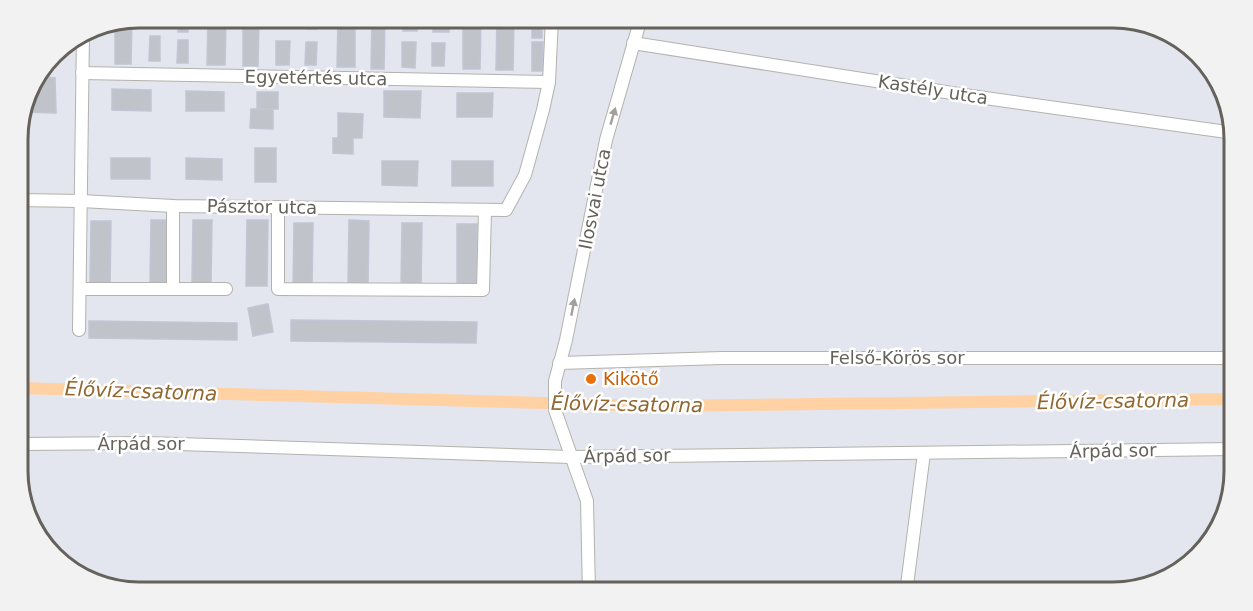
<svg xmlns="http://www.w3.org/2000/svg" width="1253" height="611" font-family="'DejaVu Sans',sans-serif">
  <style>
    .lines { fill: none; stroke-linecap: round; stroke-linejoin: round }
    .canal { stroke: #ffd1a3; stroke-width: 12 }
    .building { fill: #c0c3ca; stroke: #c1c6d4; stroke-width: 1.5 }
    .minor-casing { stroke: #b4b2ac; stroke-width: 14 }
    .minor { stroke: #fff; stroke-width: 12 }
    .oneway { fill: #a3a09d }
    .food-dot { fill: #e8710a; stroke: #fff; stroke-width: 2 }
    .labels { text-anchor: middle; stroke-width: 5; stroke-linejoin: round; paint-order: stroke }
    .street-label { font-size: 18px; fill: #65615b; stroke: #fff }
    .food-label { font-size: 18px; fill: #c56008; stroke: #fff; text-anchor: start }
    .water-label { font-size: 20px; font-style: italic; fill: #916831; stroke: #fff }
    .rim { fill: none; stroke: #65615b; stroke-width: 3 }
  </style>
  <rect width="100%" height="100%" fill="#e3e5ef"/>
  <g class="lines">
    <!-- canal -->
    <polyline class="canal" points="19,388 650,406 1235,399"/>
  </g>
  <!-- building -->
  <g class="building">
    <rect x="149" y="18" width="12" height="9"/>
    <rect x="178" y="18" width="10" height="14"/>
    <polygon points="208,18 226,18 225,65 207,65"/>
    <polygon points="243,18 259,18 258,66 243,66"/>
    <polygon points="276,18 289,18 288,28 275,28"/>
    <rect x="306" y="18" width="11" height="11"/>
    <polygon points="338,18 355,18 355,67 337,67"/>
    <polygon points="372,18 385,18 384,69 371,69"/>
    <rect x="403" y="18" width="14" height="13"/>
    <rect x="433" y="18" width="16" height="14"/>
    <polygon points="463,18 481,18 480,69 463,69"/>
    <polygon points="497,18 514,18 513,70 496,70"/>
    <rect x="532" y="18" width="10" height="20"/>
    <polygon points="132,19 131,64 115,64 115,23"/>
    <polygon points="150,36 160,36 160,61 149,61"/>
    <polygon points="178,40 188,40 188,63 177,63"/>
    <polygon points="276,41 290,41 289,65 276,65"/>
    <polygon points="306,42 317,42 316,65 305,65"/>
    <polygon points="402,42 416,42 415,68 402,67"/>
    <polygon points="532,42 543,42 542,71 532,71"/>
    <polygon points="432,43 445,43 444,66 432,66"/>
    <polygon points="38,76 55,78 56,113 23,112 30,86"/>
    <polygon points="112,89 151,90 151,111 112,110"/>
    <polygon points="186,91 224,92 224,111 186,111"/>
    <polygon points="384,91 421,91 420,118 384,117"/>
    <rect x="257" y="92" width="21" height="17"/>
    <polygon points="457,93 493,93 492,117 457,117"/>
    <polygon points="251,109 273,109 273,129 250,128"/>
    <polygon points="338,113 363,114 362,138 353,138 353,154 333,153 333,138 338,138"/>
    <rect x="255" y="148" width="21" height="34"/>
    <rect x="111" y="158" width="39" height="21"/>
    <polygon points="186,158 222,159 222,180 186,179"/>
    <polygon points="382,161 418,161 417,186 382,185"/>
    <rect x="452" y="161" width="41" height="25"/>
    <polygon points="151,220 171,220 170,284 150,284"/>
    <polygon points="193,220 212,220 211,284 192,284"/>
    <polygon points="247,220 268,220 267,286 246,286"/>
    <polygon points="349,220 369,221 368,285 348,284"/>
    <polygon points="91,221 111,221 110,285 90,285"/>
    <polygon points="294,223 313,223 312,287 293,287"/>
    <polygon points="402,223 422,223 421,287 401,286"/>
    <polygon points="457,224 477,224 476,288 457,288"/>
    <polygon points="268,304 273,332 253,336 248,308"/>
    <polygon points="291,320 477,322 476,343 291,341"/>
    <polygon points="89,321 237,323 237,340 89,338"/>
  </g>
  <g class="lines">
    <!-- minor casing -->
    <g class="minor-casing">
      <g id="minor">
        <polyline points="633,43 971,96 1234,133"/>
        <polyline points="82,73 549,82"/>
        <polyline points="18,200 81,201 173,206 506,210 525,175 543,110 549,82 552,18"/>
        <polyline points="278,207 278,289 483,290 485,210"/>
        <polyline points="80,289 226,289"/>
        <polyline points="173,289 173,206"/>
        <polyline points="79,330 83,34"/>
        <polyline points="559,363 722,358 1235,358"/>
        <polyline points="19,444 147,443 571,457 1235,449"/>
        <polyline points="589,593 587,501 555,410 555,381 566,340 606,140 641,18"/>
        <polyline points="906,593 924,453"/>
      </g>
    </g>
    <!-- minor -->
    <use href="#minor" class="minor"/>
  </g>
  <!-- one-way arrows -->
  <defs><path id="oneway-solid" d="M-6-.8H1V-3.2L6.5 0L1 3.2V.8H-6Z" transform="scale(1.5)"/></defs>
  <g class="oneway">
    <use href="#oneway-solid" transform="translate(613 116) rotate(-74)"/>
    <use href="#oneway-solid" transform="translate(573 307) rotate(-79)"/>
  </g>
  <!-- markers -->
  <circle class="food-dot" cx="591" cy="379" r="6"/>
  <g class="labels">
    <!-- street labels -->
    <g class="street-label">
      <text transform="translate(316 78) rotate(1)" y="6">Egyetértés utca</text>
      <text transform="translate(933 90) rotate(9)" y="6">Kastély utca</text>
      <text transform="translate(595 199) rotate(-79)" y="6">Ilosvai utca</text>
      <text transform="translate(262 207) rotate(1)" y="6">Pásztor utca</text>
      <text x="897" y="364">Felső-Körös sor</text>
      <text x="141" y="450">Árpád sor</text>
      <text transform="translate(1113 451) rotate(-1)" y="6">Árpád sor</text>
      <text transform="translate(627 456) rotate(-1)" y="6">Árpád sor</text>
    </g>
    <!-- food labels -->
    <g class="food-label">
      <text x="603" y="385">Kikötő</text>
    </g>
    <!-- water labels -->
    <g class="water-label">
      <text transform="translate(141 391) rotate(2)" y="7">Élővíz-csatorna</text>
      <text transform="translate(1113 401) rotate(-1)" y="7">Élővíz-csatorna</text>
      <text transform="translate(627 404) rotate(1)" y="7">Élővíz-csatorna</text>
    </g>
  </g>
  <!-- crop -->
  <path d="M0 0H1253V611H0ZM139 28H1113A111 111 0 0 1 1224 139V471A111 111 0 0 1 1113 582H139A111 111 0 0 1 28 471V139A111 111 0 0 1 139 28Z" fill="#f3f2f2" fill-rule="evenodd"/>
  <path class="rim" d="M139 28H1113A111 111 0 0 1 1224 139V471A111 111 0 0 1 1113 582H139A111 111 0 0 1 28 471V139A111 111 0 0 1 139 28Z"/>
</svg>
